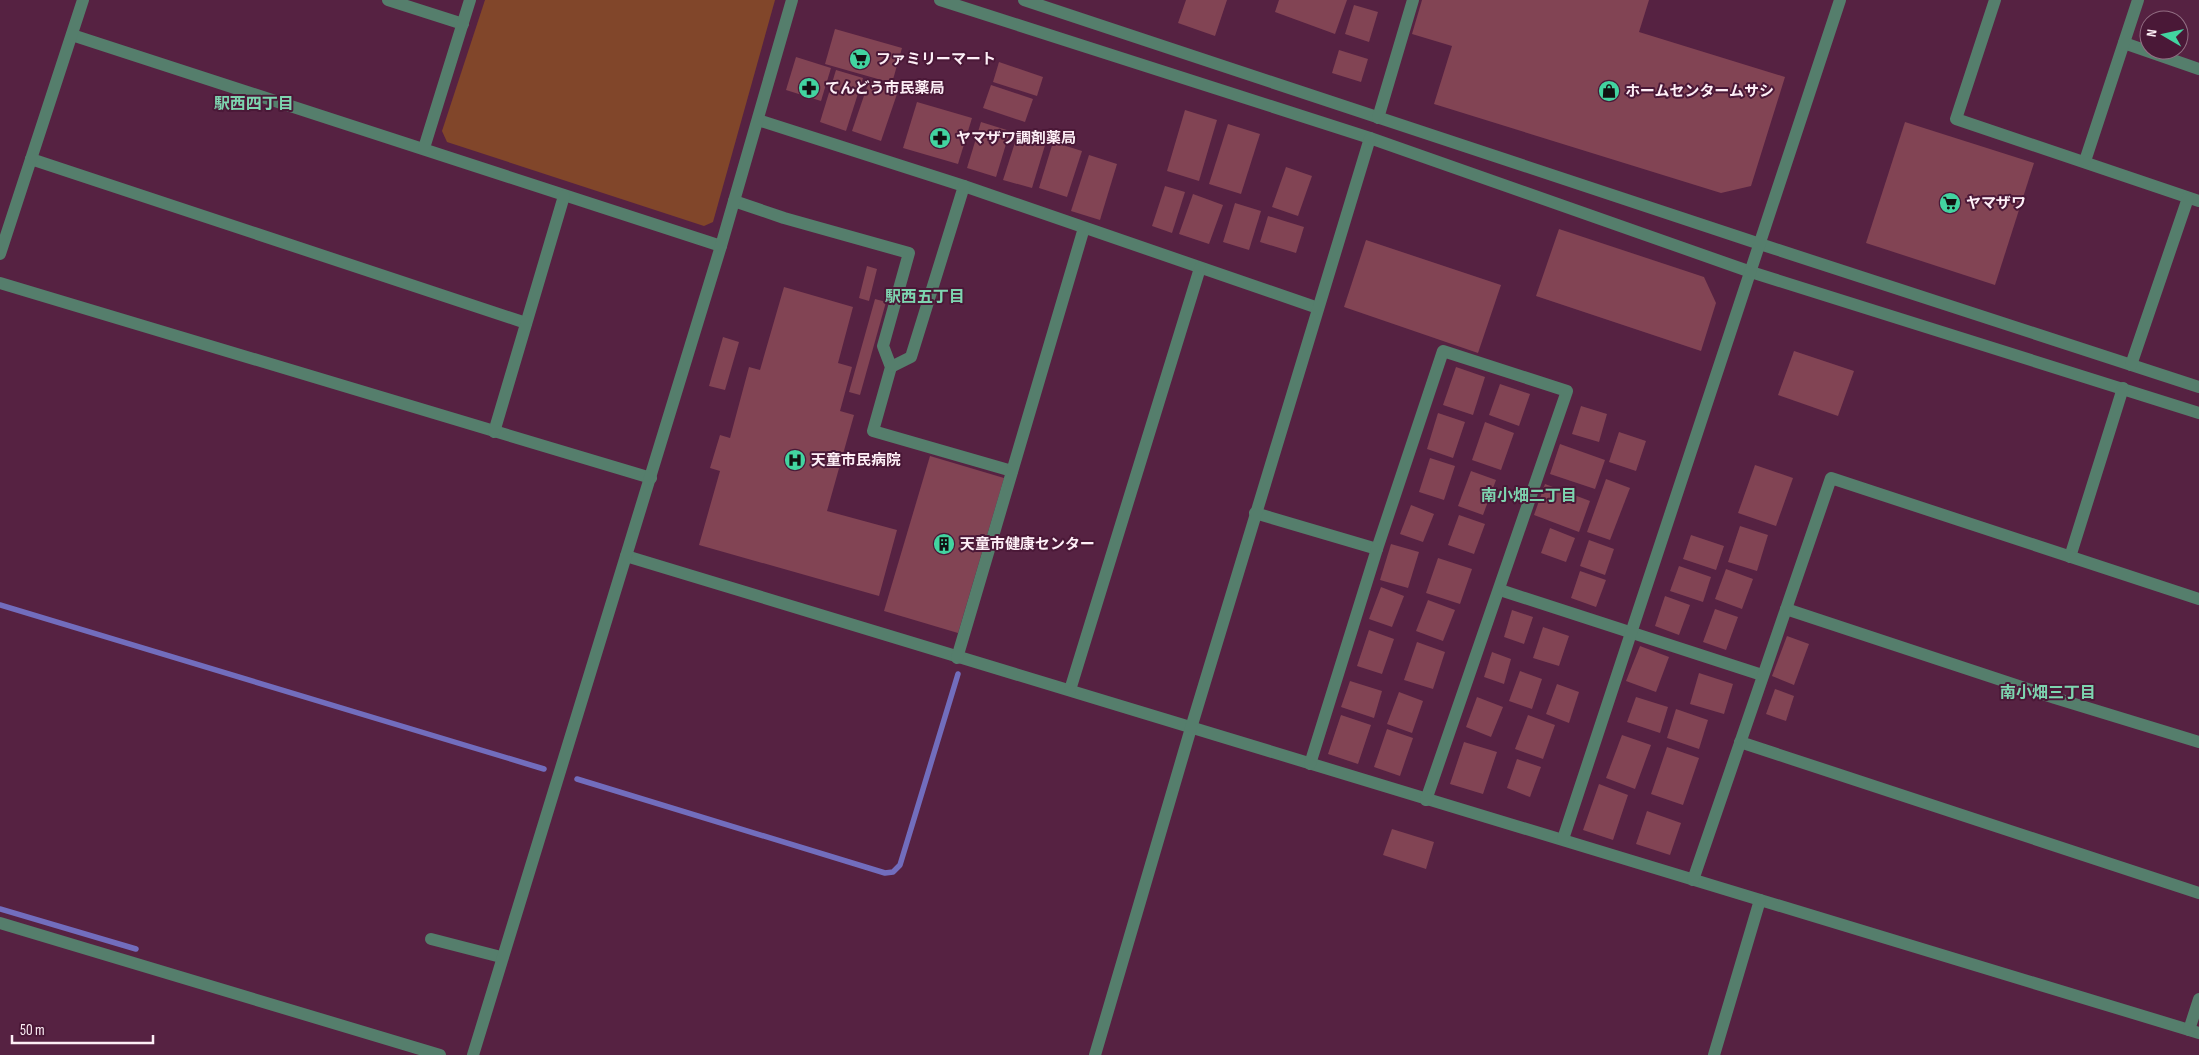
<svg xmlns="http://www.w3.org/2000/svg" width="2199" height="1055" font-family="'Sofia Sans Condensed','Noto Sans JP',sans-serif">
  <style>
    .green { fill: #81462a }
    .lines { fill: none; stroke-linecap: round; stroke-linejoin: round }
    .stream { stroke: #726dbd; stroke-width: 5.5 }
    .building { fill: #824454 }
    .minor { stroke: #557e6c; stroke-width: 12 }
    .labels { text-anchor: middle; stroke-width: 4; stroke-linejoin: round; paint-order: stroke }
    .poi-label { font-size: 15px; font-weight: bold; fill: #fdeff6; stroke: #4a1837; text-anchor: start }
    .neighbourhood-label { font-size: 16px; font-weight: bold; fill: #7ed5b0; stroke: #4a1837 }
  </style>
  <rect width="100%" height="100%" fill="#562242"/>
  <!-- green -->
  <polygon class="green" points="485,0 775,0 713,222 704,226 447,142 442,131"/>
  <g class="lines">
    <!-- stream -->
    <g class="stream">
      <polyline points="0,605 544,769"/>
      <polyline points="577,779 885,873 893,872 900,865 958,674"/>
      <polyline points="0,909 136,949"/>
    </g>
  </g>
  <!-- building -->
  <g class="building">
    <polygon points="1186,0 1227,0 1215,36 1178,23"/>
    <polygon points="1279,0 1347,0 1335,34 1275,12"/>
    <polygon points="1422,0 1649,0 1639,32 1785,77 1751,186 1721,193 1434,104 1452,46 1412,34"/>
    <polygon points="1354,5 1378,12 1369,42 1345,34"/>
    <polygon points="835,29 902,48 892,83 825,64"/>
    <polygon points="1339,50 1368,59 1361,82 1332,73"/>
    <polygon points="796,57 831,68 821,101 786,90"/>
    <polygon points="999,62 1043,77 1037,96 993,82"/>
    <polygon points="836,70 863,78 846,131 820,122"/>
    <polygon points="869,81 898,91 881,141 852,131"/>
    <polygon points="991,85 1033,99 1025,122 983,108"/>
    <polygon points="917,102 972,118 958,164 903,148"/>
    <polygon points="1185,110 1217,120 1199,181 1167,171"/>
    <polygon points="981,122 1010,131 996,177 967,168"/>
    <polygon points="1905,122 2034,163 1995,285 1866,243"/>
    <polygon points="1228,124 1260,134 1241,194 1209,184"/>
    <polygon points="1018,133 1046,142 1032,188 1003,180"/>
    <polygon points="1053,142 1082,151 1067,197 1039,188"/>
    <polygon points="1089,155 1117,164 1100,220 1071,211"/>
    <polygon points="1286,167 1312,176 1298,216 1272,207"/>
    <polygon points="1165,186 1185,192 1172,233 1152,226"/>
    <polygon points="1193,194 1223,205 1209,244 1179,234"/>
    <polygon points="1235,203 1261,211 1249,250 1223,242"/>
    <polygon points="1268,216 1304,227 1296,253 1260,242"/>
    <polygon points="1559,229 1704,277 1716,303 1701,351 1536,296"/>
    <polygon points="1366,240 1501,285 1478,353 1344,307"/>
    <polygon points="867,266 877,269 869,301 859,298"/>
    <polygon points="784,287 853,307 838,363 852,367 840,411 854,415 827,511 897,530 879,596 699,545 720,471 710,468 720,435 730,438 749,367 760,370"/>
    <polygon points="875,299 886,302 860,395 849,392"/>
    <polygon points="723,337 739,342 725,390 709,386"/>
    <polygon points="1794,351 1854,371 1838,416 1778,395"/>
    <polygon points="1456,367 1485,377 1473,415 1443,405"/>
    <polygon points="1500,384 1530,394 1519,426 1489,415"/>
    <polygon points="1581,406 1607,414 1599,442 1572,434"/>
    <polygon points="1438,413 1465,422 1453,458 1427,449"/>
    <polygon points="1485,422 1514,433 1501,470 1472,460"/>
    <polygon points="1619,432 1646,441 1636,471 1609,462"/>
    <polygon points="1560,444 1605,460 1595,489 1550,474"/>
    <polygon points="930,456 1004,478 958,633 884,611"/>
    <polygon points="1430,458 1455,466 1444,500 1419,492"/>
    <polygon points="1755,465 1793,478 1776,526 1738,513"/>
    <polygon points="1471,471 1496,480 1483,515 1458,506"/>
    <polygon points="1606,479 1630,488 1610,540 1587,532"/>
    <polygon points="1545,484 1590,501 1579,532 1534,515"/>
    <polygon points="1411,505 1434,514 1423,542 1400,534"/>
    <polygon points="1459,515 1485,524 1474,554 1448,545"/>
    <polygon points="1740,526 1768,535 1757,571 1728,562"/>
    <polygon points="1550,528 1575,538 1566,562 1541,553"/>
    <polygon points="1691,535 1724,546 1716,570 1683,559"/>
    <polygon points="1589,540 1614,549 1605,575 1580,566"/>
    <polygon points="1391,544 1419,552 1408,588 1380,580"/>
    <polygon points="1438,558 1472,569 1460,604 1426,593"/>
    <polygon points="1679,566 1711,577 1703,602 1670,591"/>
    <polygon points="1726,569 1753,579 1742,609 1715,599"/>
    <polygon points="1580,571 1606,580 1596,607 1571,598"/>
    <polygon points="1381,587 1404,596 1392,627 1369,619"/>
    <polygon points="1665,596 1690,605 1679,635 1655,626"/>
    <polygon points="1428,600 1455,610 1443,641 1416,631"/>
    <polygon points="1715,609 1738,617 1726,650 1703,642"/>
    <polygon points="1512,610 1533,617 1524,644 1504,637"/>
    <polygon points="1543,627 1569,636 1559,666 1533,658"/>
    <polygon points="1369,630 1394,639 1382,674 1357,666"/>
    <polygon points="1787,636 1809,644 1794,685 1772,676"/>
    <polygon points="1417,642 1445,652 1433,689 1404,680"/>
    <polygon points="1640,646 1669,657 1656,692 1626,681"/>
    <polygon points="1492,652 1511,659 1504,684 1484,677"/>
    <polygon points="1520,671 1542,679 1532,709 1509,701"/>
    <polygon points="1699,673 1733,684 1724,714 1690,704"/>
    <polygon points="1350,681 1382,691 1374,718 1341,707"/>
    <polygon points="1557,684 1579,692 1569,723 1546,714"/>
    <polygon points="1775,689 1794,696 1786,721 1766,714"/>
    <polygon points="1399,692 1423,701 1412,733 1387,724"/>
    <polygon points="1477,697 1503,707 1491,737 1466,727"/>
    <polygon points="1636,697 1668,707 1660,733 1627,722"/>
    <polygon points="1676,709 1708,720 1699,749 1667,738"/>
    <polygon points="1341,715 1371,725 1358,764 1328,754"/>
    <polygon points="1528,715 1555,725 1543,759 1515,749"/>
    <polygon points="1387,729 1413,738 1400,776 1374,767"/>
    <polygon points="1622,735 1651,745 1635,789 1606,778"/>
    <polygon points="1464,742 1497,752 1483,794 1450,784"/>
    <polygon points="1667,747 1699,758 1683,805 1651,794"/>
    <polygon points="1517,759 1541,767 1530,797 1507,788"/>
    <polygon points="1599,784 1628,795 1613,840 1583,830"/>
    <polygon points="1647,811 1681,823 1670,855 1636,844"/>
    <polygon points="1392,829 1434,842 1426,869 1383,855"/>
  </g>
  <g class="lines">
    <!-- minor -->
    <g class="minor">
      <polyline points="388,0 463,24"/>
      <polyline points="940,0 1370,138 1751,272 2199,413"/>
      <polyline points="1024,0 1760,244 2199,387"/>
      <polyline points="1995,0 1956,119 2199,201"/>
      <polyline points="72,35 721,246"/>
      <polyline points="2124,43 2199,69"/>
      <polyline points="1378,118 1413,0"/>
      <polyline points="758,120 964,186 1318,308"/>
      <polyline points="424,148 470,0"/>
      <polyline points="31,159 526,323"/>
      <polyline points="2085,161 2138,0"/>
      <polyline points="734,201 784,218 909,253 883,346 891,367 873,431 1012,471"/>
      <polyline points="0,254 83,0"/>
      <polyline points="0,283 651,478"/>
      <polyline points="2131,365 2188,198"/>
      <polyline points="891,367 911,357 964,186"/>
      <polyline points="494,432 564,196"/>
      <polyline points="1255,513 1377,549"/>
      <polyline points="626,556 2199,1033"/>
      <polyline points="2070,557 2123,388"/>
      <polyline points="1500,590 1762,675"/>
      <polyline points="1786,609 2055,698 2199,742"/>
      <polyline points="957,658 1084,228"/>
      <polyline points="1070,690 1200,268"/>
      <polyline points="1740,742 2199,893"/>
      <polyline points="1310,764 1377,549 1443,351 1567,391 1426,800"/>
      <polyline points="1563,839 1840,0"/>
      <polyline points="1693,880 1831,478 2199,599"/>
      <polyline points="0,923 440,1055"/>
      <polyline points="431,939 501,957"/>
      <polyline points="2189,1030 2199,999"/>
      <polyline points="473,1055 721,246 792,0"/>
      <polyline points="1095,1055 1191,728 1370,138"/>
      <polyline points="1714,1055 1760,900"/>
    </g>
  </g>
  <!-- icons -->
  <defs>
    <g id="supermarket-disc" transform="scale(1.125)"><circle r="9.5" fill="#42d4a0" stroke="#4a1837"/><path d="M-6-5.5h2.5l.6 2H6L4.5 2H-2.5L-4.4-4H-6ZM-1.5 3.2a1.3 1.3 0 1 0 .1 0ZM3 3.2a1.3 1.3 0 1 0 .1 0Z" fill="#111"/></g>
    <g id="pharmacy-disc" transform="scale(1.125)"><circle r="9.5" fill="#42d4a0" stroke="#4a1837"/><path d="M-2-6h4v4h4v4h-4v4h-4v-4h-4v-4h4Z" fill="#111"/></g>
    <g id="shop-disc" transform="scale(1.125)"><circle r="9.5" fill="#42d4a0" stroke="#4a1837"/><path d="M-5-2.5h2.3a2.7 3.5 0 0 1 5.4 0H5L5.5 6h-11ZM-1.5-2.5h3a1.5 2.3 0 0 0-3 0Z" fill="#111"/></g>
    <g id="hospital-disc" transform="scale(1.125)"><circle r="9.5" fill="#42d4a0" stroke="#4a1837"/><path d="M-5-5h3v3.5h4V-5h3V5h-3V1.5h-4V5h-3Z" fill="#111"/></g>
    <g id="building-disc" transform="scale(1.125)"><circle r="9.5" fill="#42d4a0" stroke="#4a1837"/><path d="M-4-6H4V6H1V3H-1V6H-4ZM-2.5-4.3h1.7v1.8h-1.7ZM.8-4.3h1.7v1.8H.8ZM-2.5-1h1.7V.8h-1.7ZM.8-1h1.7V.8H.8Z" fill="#111"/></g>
  </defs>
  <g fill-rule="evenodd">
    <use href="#supermarket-disc" x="860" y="59"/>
    <use href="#pharmacy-disc" x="809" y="88"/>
    <use href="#shop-disc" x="1609" y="91"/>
    <use href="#pharmacy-disc" x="940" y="138"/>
    <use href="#supermarket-disc" x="1950" y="203"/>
    <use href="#hospital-disc" x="795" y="460"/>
    <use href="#building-disc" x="944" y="544"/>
  </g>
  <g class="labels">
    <!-- poi labels -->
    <g class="poi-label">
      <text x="876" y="64">ファミリーマート</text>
      <text x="825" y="93">てんどう市民薬局</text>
      <text x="1625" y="96">ホームセンタームサシ</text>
      <text x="956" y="143">ヤマザワ調剤薬局</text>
      <text x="1966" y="208">ヤマザワ</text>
      <text x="811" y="465">天童市民病院</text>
      <text x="960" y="549">天童市健康センター</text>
    </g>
    <!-- neighbourhood labels -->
    <g class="neighbourhood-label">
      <text x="254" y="109">駅西四丁目</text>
      <text x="925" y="302">駅西五丁目</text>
      <text x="1529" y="501">南小畑二丁目</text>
      <text x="2048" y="698">南小畑三丁目</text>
    </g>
  </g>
  <!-- north arrow -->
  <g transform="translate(2164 35) rotate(279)"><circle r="24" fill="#4a1837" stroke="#926e83"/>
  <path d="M0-4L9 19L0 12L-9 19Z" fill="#42d4a0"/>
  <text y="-8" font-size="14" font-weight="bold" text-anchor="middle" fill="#fdeff6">N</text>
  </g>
  <!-- scale -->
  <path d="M12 1035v8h141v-8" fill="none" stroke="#fdeff6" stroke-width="2.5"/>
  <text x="20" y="1035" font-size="15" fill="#fdeff6" stroke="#4a1837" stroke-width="4" paint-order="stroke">50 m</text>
</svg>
